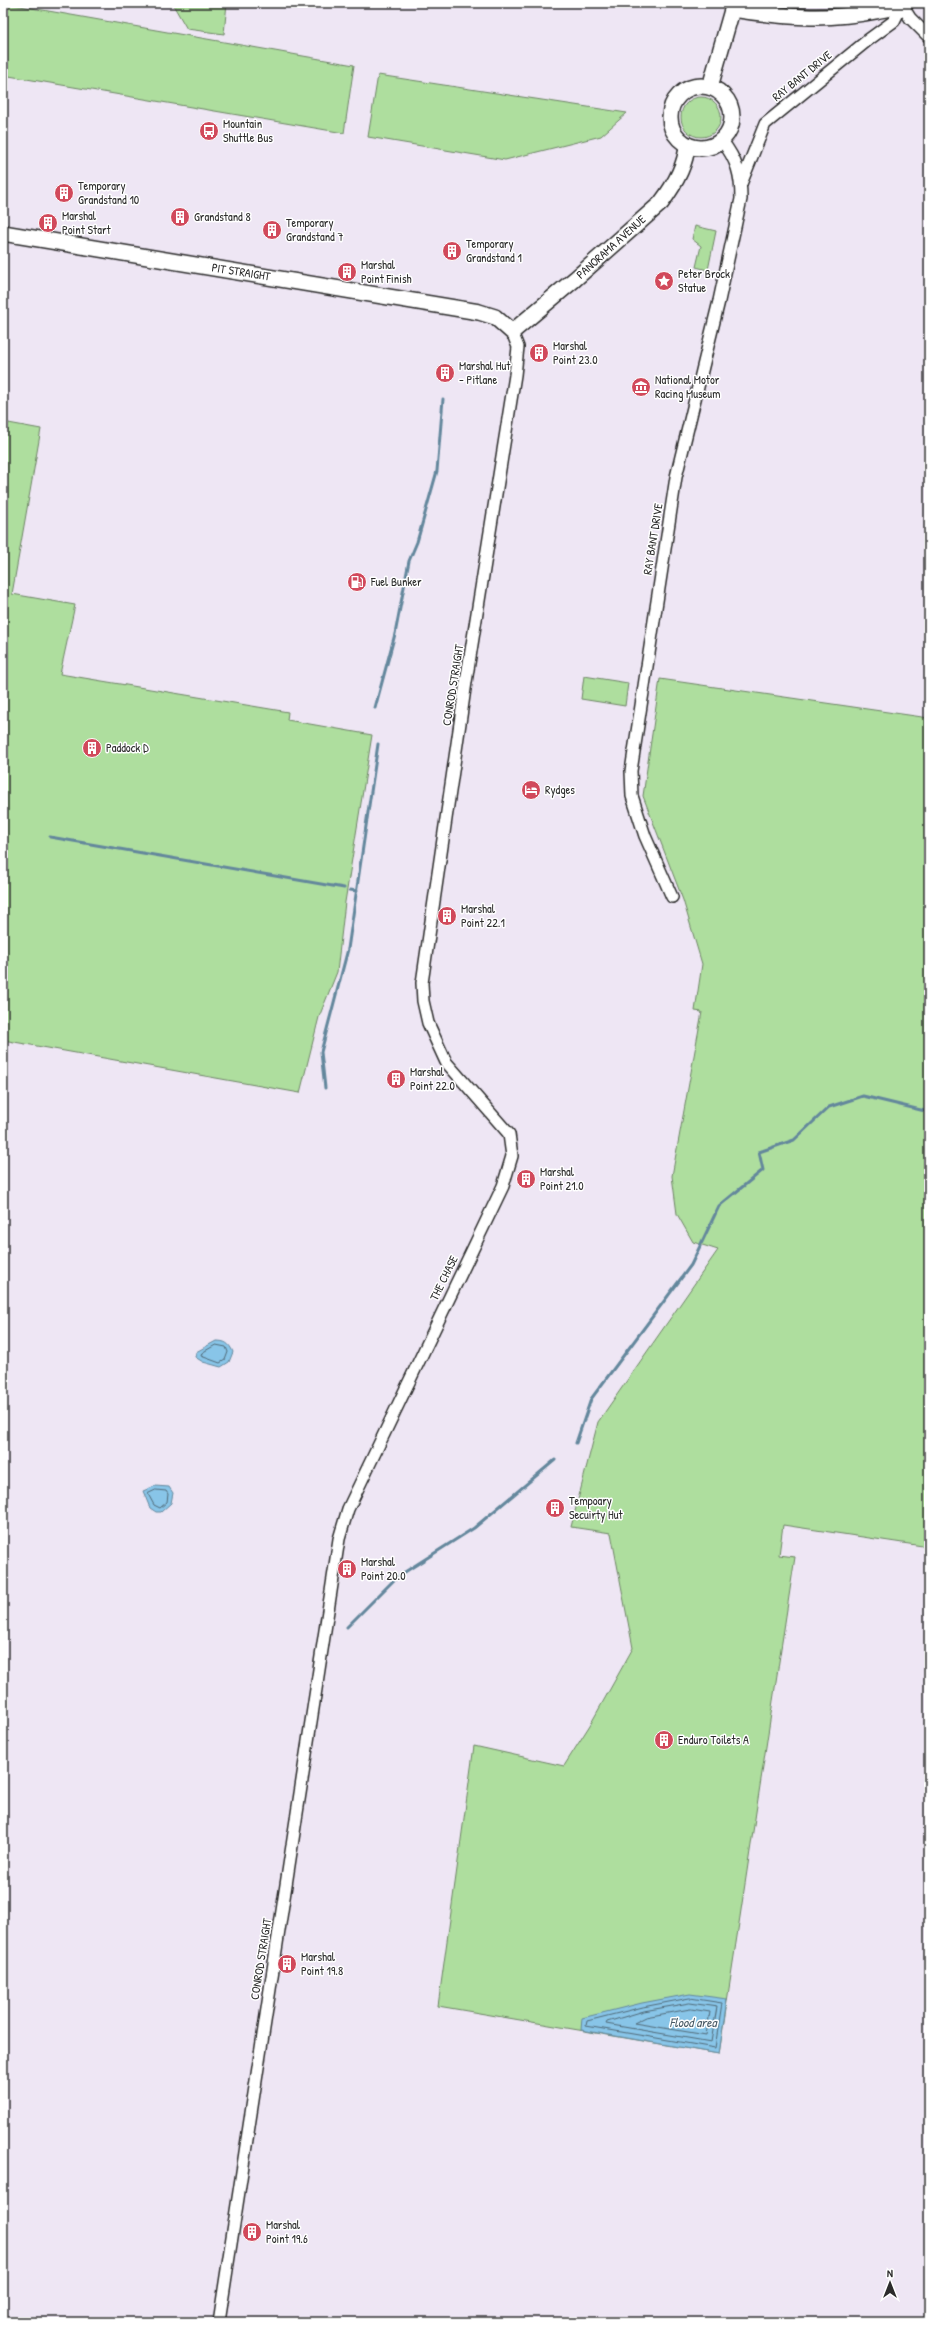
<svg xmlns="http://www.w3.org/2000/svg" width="932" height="2325" font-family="'Patrick Hand',sans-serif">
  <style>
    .green { fill: #aede9e; stroke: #6c8464 }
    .water { fill: #88c5e8; stroke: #63879c }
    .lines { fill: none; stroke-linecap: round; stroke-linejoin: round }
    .shore { stroke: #506977; stroke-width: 1 }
    .stream { stroke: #63879c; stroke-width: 3 }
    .street-casing { stroke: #2b2b2b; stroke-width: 14 }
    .secondary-casing { stroke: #2b2b2b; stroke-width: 18 }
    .street { stroke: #fff; stroke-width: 11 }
    .secondary { stroke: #fff; stroke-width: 15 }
    .labels { text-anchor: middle; stroke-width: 3; stroke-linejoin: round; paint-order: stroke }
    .street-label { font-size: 12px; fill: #2b2b2b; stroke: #fff }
    .poi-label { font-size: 12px; fill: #2b2b2b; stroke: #fff; text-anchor: start }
    .water-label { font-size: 13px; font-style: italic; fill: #475964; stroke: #fff }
  </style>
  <rect width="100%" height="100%" fill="#eee6f4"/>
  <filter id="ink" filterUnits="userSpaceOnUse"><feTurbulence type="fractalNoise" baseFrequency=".025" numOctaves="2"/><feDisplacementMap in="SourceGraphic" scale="8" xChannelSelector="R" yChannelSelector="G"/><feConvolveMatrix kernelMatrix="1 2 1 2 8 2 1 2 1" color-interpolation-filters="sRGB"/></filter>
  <g filter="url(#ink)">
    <!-- green -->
    <g class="green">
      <polygon points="3,3 354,65 344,133 3,75"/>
      <polygon points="172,3 227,3 224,34 187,29"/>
      <polygon points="378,75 627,113 601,136 505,160 368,137"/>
      <circle cx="701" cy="117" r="20"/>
      <polygon points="695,226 716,231 708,270 696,267 701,246 692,239"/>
      <polygon points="3,422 41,429 12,594 75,605 60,674 288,712 287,720 372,735 345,902 337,972 319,1017 300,1093 3,1040"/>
      <polygon points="584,676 628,683 625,706 581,699"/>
      <polygon points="660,679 929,718 929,1547 783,1525 779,1555 795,1557 719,2054 438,2006 474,1746 564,1766 590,1725 633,1648 611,1533 571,1527 598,1422 718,1250 693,1242 677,1214 672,1176 702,1012 695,1011 702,964 683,900 643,796"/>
    </g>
    <!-- water -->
    <g class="water">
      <path d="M 216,1341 C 225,1341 229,1343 233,1352 L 229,1362 L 221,1367 L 203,1362 L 195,1357 L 196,1352 Z"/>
      <polygon points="155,1486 169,1487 173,1493 171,1503 161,1512 156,1512 150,1508 143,1491"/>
      <polygon points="690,1994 727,1999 719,2054 581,2030 582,2018 642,2003"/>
    </g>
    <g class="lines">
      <!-- shore -->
      <g class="shore">
        <polygon points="216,1345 226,1347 228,1352 225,1360 220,1363 201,1356 202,1353"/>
        <polygon points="156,1490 166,1491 168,1494 167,1502 160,1508 154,1505 148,1494"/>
        <polygon points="690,1998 722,2003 715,2048 586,2026 587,2021 643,2007"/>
        <polygon points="690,2003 717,2007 711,2042 606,2024 607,2022 644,2011"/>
        <polygon points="691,2009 710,2012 706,2035 634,2023 646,2017"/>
      </g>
      <!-- stream -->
      <g class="stream">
        <polyline points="375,708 395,634 409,561 417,542 437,471 443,399"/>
        <polyline points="50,837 344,888"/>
        <polyline points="350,890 357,891"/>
        <polyline points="325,1088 321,1052 348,949 378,744"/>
        <polyline points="576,1443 591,1399 691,1265 719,1206 763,1170 759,1152 794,1140 829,1107 863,1096 929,1112"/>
        <polyline points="347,1627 397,1577 474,1528 555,1460"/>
      </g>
      <!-- street casing -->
      <g class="street-casing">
        <g id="street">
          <polyline points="902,5 910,18 929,37"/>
          <polyline points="741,184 765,124 868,40 894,21 902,5"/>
          <path d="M 672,897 L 645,836 L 632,796 L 631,771 L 676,477 L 719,301 L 741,199 C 741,175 737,160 722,141"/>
          <polyline points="219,2322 339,1539 348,1509 503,1186 512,1156 509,1134 446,1062 428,1023 423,1001 422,983 466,682 515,375 518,347 512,332"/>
        </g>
      </g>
      <!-- secondary casing -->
      <g class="secondary-casing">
        <g id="secondary">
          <path d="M 733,9 C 782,17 827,21 876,11 C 886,8 898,8 906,3"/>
          <circle cx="701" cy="117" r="31"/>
          <polyline points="710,87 734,3"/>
          <path d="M 3,233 L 479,312 L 495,317 L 512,332 L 575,279 L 661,203 C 673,187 686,165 687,145"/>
        </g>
      </g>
      <!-- street -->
      <use href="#street" class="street"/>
      <!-- secondary -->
      <use href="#secondary" class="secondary"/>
    </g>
  </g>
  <!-- icons -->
  <defs>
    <g id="bus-disc" transform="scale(1)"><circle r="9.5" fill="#d1495b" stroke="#fff"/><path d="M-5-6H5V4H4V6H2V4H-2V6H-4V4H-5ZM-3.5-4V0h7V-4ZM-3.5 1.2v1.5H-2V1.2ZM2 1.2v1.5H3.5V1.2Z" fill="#fff"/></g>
    <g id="building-disc" transform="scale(1)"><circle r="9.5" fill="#d1495b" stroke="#fff"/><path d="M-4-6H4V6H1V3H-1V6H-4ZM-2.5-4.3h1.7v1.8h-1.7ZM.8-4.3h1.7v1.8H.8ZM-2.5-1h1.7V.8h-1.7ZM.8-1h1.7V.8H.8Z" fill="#fff"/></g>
    <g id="sight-disc" transform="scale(1)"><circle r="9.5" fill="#d1495b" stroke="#fff"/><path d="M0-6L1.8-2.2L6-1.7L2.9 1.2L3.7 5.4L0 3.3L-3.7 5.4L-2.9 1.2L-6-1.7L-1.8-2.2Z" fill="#fff"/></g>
    <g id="museum-disc" transform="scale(1)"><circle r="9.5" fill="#d1495b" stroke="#fff"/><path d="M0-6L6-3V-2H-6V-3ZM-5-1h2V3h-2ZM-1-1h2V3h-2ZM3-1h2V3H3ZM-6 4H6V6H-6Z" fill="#fff"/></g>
    <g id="fuel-disc" transform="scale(1)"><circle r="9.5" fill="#d1495b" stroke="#fff"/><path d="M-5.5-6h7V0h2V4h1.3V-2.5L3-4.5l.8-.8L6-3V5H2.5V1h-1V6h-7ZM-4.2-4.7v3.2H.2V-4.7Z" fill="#fff"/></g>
    <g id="hotel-disc" transform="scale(1)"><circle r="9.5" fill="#d1495b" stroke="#fff"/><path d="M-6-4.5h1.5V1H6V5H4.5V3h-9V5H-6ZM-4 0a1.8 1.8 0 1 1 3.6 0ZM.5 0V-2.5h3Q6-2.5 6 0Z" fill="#fff"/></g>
  </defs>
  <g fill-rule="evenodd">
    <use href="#bus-disc" x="209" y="131"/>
    <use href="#building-disc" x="64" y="193"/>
    <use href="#building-disc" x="180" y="217"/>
    <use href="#building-disc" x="48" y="223"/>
    <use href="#building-disc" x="272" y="230"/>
    <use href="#building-disc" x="452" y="251"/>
    <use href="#building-disc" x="347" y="272"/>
    <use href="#sight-disc" x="664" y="281"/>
    <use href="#building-disc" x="539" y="353"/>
    <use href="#building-disc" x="445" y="373"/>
    <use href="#museum-disc" x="641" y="387"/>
    <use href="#fuel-disc" x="357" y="582"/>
    <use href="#building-disc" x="92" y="748"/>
    <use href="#hotel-disc" x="531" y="790"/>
    <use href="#building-disc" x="447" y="916"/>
    <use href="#building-disc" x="396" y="1079"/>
    <use href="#building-disc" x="526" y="1179"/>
    <use href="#building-disc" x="555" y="1508"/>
    <use href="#building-disc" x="347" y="1569"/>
    <use href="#building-disc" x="664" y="1740"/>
    <use href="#building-disc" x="287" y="1964"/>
    <use href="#building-disc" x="252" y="2232"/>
  </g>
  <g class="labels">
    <!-- street labels -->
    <g class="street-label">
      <text transform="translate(802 76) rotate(-39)" y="4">RAY BANT DRIVE</text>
      <text transform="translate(611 247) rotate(-42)" y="4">PANORAMA AVENUE</text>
      <text transform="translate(241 272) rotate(9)" y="4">PIT STRAIGHT</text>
      <text transform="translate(653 539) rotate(-81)" y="4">RAY BANT DRIVE</text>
      <text transform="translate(453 685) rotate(-81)" y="4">CONROD STRAIGHT</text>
      <text transform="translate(444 1278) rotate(-64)" y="4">THE CHASE</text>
      <text transform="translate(261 1959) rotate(-81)" y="4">CONROD STRAIGHT</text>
    </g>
    <!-- poi labels -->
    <g class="poi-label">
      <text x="223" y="128">Mountain<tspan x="223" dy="14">Shuttle Bus</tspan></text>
      <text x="78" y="190">Temporary<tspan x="78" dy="14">Grandstand 10</tspan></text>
      <text x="62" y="220">Marshal<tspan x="62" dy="14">Point Start</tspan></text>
      <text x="194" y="221">Grandstand 8</text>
      <text x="286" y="227">Temporary<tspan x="286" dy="14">Grandstand 7</tspan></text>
      <text x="466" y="248">Temporary<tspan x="466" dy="14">Grandstand 1</tspan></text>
      <text x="361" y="269">Marshal<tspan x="361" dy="14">Point Finish</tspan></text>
      <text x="678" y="278">Peter Brock<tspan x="678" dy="14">Statue</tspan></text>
      <text x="553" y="350">Marshal<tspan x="553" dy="14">Point 23.0</tspan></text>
      <text x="459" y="370">Marshal Hut<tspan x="459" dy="14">- Pitlane</tspan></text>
      <text x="655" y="384">National Motor<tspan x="655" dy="14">Racing Museum</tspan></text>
      <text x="371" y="586">Fuel Bunker</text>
      <text x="106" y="752">Paddock D</text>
      <text x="545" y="794">Rydges</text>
      <text x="461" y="913">Marshal<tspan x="461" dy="14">Point 22.1</tspan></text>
      <text x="410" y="1076">Marshal<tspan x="410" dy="14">Point 22.0</tspan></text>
      <text x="540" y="1176">Marshal<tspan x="540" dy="14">Point 21.0</tspan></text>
      <text x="569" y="1505">Tempoary<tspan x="569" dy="14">Secuirty Hut</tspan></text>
      <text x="361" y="1566">Marshal<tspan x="361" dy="14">Point 20.0</tspan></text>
      <text x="678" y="1744">Enduro Toilets A</text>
      <text x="301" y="1961">Marshal<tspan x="301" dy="14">Point 19.8</tspan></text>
      <text x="266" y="2229">Marshal<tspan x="266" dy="14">Point 19.6</tspan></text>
    </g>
    <!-- water labels -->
    <g class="water-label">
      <text x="693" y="2027">Flood area</text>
    </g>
  </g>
  <!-- margin -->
  <rect width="932" height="2325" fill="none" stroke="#fff" stroke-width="16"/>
  <rect x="8" y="8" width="916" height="2309" fill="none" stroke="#2b2b2b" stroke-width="1.5" filter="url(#ink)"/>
  <!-- north arrow -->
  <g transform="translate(890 2283)" stroke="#ffffff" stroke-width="3" paint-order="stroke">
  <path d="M0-3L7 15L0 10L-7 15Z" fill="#2b2b2b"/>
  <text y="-6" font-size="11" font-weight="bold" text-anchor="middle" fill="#2b2b2b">N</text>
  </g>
</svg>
